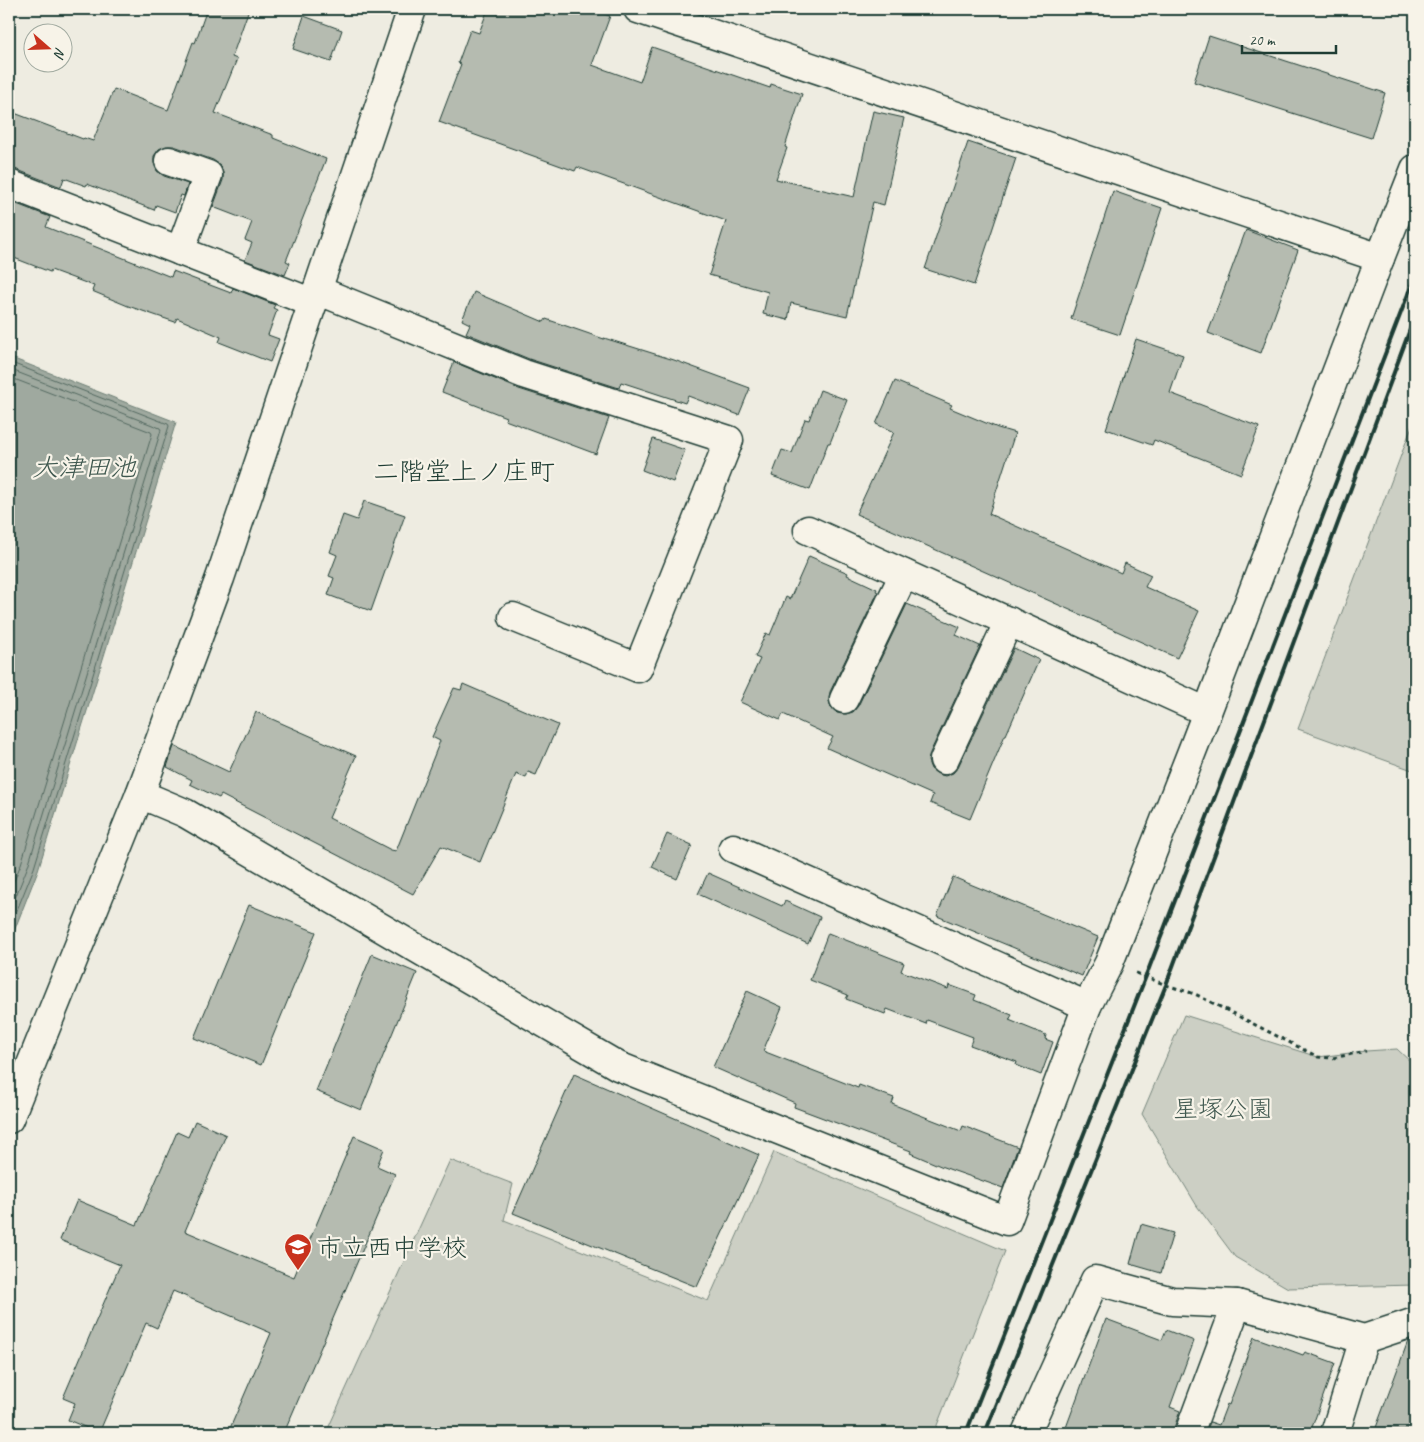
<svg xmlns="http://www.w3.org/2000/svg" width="1424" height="1442" font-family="Caveat,'Klee One',sans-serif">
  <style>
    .green { fill: #cccfc4; stroke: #76867c }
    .water { fill: #9fa99f; stroke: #6c7e74 }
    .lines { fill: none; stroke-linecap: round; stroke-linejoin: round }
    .shore { stroke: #52685f; stroke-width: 1 }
    .building { fill: #b5bbb0; stroke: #1f3d34 }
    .street-casing { stroke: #1f3d34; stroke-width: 31 }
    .secondary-casing { stroke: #1f3d34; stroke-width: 31 }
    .path { stroke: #1f3d34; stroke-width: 3; stroke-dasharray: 4 4; stroke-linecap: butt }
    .street { stroke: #f7f3e8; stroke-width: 28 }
    .secondary { stroke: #f7f3e8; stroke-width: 28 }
    .rail { stroke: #1f3d34; stroke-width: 4 }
    .labels { text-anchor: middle; stroke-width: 4.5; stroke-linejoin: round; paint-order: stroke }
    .park-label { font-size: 25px; fill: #425a51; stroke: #f7f3e8 }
    .poi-label { font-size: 25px; fill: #1f3d34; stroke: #f7f3e8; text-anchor: start }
    .water-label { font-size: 26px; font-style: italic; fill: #3f584f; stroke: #f7f3e8 }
    .neighbourhood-label { font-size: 26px; fill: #1f3d34; stroke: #f7f3e8 }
  </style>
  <rect width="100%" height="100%" fill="#eeece1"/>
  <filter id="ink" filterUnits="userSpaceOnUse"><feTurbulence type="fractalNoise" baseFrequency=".02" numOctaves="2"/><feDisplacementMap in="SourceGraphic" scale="10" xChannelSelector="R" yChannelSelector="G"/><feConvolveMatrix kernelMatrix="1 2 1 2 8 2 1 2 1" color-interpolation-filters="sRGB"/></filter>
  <g filter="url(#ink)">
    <!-- green -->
    <g class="green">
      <polygon points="1415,418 1415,771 1298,729"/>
      <polygon points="1184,1015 1318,1057 1366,1051 1397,1049 1415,1066 1415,1285 1288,1288 1235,1257 1197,1206 1142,1114"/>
      <polygon points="774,1152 1005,1251 934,1433 326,1433 450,1160 513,1184 504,1220 708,1301"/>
    </g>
    <!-- water -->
    <polygon class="water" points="9,357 176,422 38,870 9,944"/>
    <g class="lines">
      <!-- shore -->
      <g class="shore">
        <polyline points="9,362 168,424 169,426 34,868 9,930"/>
        <polyline points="9,369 160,428 161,430 28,866 9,913"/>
        <polyline points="9,377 151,432 152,434 21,864 9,893"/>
      </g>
    </g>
    <!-- building -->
    <g class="building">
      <polygon points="207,9 249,9 232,57 237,59 215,113 273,135 273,138 326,159 286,261 290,263 285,275 245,260 252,243 245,240 252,222 213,207 223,180 223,173 220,165 213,160 174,146 166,146 159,149 154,156 154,163 157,171 164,176 188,184 184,196 181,195 175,212 156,205 154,210 87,184 86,186 64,178 61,187 15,169 9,169 9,111 83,139 84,138 93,141 114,89 168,110 193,42 195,43"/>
      <polygon points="488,9 589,9 610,16 592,65 640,82 652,47 770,88 771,84 802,94 785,147 787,148 776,179 854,197 873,111 904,118 884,205 873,202 847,316 791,303 788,320 763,314 768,292 709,275 726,221 577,167 575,171 439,122 461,64 458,63 470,30 479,33"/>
      <polygon points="304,16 342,30 331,62 293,49"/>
      <polygon points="1209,36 1385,93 1371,138 1194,82"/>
      <polygon points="968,142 1016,158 974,285 925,269"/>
      <polygon points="1113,191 1162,208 1120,335 1071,319"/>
      <polygon points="9,201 50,217 46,227 171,277 173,271 231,293 233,288 275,305 273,308 277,310 268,335 279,339 270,362 219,342 221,337 177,318 175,322 128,306 92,291 94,286 51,270 50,272 9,256"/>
      <polygon points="1246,230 1298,250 1261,353 1208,333"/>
      <polygon points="474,292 544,322 546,319 604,339 604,338 674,360 750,388 739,415 688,396 685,403 621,382 619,388 529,359 466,333 470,324 462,320"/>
      <polygon points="1136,339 1183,355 1170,393 1259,427 1241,474 1154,440 1152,445 1106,429"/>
      <polygon points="454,362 519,389 609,418 596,454 505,420 506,417 442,392"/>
      <polygon points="895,381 952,405 950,408 998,428 1015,433 989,514 1121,573 1125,563 1151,575 1145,587 1199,611 1177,658 856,514 894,432 876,424"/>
      <polygon points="820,390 847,400 830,443 828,443 810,490 772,476 782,450 792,453 805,419 809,420"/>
      <polygon points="653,439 685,450 673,482 642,470"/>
      <polygon points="364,501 405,515 371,611 328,595 334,578 329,576 337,555 330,552 343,515 357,520"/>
      <polygon points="809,556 848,573 847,575 877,589 876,591 878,592 830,692 829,701 831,707 837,713 846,714 853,712 858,706 907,604 960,627 956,635 980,646 930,753 928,761 931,769 938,774 945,776 953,773 958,767 1014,648 1039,660 1006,735 1005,735 970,819 930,803 933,795 827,748 833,737 783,714 780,720 740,702 760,659 755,657 766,633 770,635 786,597 790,599"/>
      <polygon points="463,684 558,725 536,775 528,772 526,778 516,774 480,862 441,846 413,894 221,795 219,798 190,784 192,780 167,767 174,746 229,772 256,712 356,756 329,818 391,850 396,851 440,741 432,737 454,688 461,690"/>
      <polygon points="667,834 692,845 677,879 652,867"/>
      <polygon points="708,873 782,906 785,901 820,917 808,944 698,894"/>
      <polygon points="953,877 1098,937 1082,976 937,916"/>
      <polygon points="249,905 316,932 261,1065 194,1038"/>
      <polygon points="828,933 904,963 901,971 948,989 949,985 976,995 974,1000 1012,1015 1009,1020 1046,1035 1045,1039 1053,1042 1041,1075 1016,1065 1017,1062 970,1045 973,1037 927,1020 926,1024 887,1009 885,1014 846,999 848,995 810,980"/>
      <polygon points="372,954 417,973 361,1110 316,1091"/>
      <polygon points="747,991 782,1007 763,1051 858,1088 859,1085 894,1098 892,1104 961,1131 963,1126 1018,1147 1003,1188 943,1167 910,1153 911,1151 794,1107 795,1103 713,1067"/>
      <polygon points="574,1074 759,1155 697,1287 513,1213"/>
      <polygon points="195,1121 226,1135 185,1231 294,1277 354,1136 384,1149 377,1166 395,1174 284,1433 228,1433 271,1333 173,1291 157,1328 146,1323 99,1433 68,1420 75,1403 63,1398 120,1265 60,1240 77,1200 137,1225 177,1132 188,1137"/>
      <polygon points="1141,1224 1173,1233 1161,1273 1130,1264"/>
      <polygon points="1106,1319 1162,1340 1166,1330 1194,1341 1170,1407 1180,1411 1174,1428 1174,1433 1064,1433"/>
      <polygon points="1254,1337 1303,1355 1305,1352 1335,1363 1310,1433 1206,1433 1210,1422 1219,1425 1227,1404 1229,1405"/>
      <polygon points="1415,1338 1415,1418 1410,1433 1374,1433 1408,1341"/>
    </g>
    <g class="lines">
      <!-- street casing -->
      <g class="street-casing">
        <g id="street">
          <polyline points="638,9 1380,258"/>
          <polyline points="169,161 208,175 180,251"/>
          <polyline points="9,184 313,303"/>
          <polyline points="317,290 524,374 729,440 638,668 513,617"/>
          <polyline points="808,530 1207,712"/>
          <polyline points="844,699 904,574"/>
          <polyline points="944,760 1009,621"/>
          <polyline points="140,794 185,813 618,1066 1007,1221 1087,1006 1109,963 1196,741 1380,258 1415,169"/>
          <polyline points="733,848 1087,1006"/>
          <polyline points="1026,1433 1095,1280 1172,1301 1237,1304 1364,1339 1415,1322"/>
          <polyline points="1189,1433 1237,1304"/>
          <polyline points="1335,1433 1364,1339"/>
        </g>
      </g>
      <!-- secondary casing -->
      <g class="secondary-casing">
        <polyline id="secondary" points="9,1119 140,794 220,578 412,9"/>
      </g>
      <!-- path -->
      <polyline class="path" points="1136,973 1166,985 1195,994 1318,1057 1333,1058 1366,1051"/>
      <!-- street -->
      <use href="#street" class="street"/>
      <!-- secondary -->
      <use href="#secondary" class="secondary"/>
      <!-- rail -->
      <g class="rail">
        <polyline points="966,1433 1146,976 1415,276"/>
        <polyline points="985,1433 1166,985 1415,316"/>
      </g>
    </g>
  </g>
  <!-- icons -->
  <defs>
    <g id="school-pin" transform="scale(1.4375)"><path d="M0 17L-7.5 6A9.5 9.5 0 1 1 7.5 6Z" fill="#c8321e" stroke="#f7f3e8"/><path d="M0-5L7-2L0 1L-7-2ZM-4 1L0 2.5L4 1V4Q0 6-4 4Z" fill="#fff"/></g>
  </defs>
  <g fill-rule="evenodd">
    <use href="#school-pin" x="298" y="1247"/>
  </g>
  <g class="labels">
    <!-- park labels -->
    <g class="park-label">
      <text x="1223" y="1117">星塚公園</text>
    </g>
    <!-- poi labels -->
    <g class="poi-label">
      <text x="317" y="1256">市立西中学校</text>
    </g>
    <!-- water labels -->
    <g class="water-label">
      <text x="84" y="476">大津田池</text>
    </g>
    <!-- neighbourhood labels -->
    <g class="neighbourhood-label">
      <text x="464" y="480">二階堂上ノ庄町</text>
    </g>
  </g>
  <!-- margin -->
  <rect width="1424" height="1442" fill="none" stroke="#f7f3e8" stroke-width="30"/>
  <rect x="15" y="15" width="1394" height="1412" fill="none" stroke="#1f3d34" stroke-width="2" filter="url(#ink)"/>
  <!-- north arrow -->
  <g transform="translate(48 48) rotate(110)"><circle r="24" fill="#f7f3e8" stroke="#a1aaa0"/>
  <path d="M0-4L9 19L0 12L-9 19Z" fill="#c8321e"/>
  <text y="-8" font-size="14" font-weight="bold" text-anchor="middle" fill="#1f3d34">N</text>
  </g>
  <!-- scale -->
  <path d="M1242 45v8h94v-8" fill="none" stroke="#1f3d34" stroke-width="2.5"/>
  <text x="1249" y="45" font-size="15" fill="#1f3d34" stroke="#f7f3e8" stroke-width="4" paint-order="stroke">20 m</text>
</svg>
